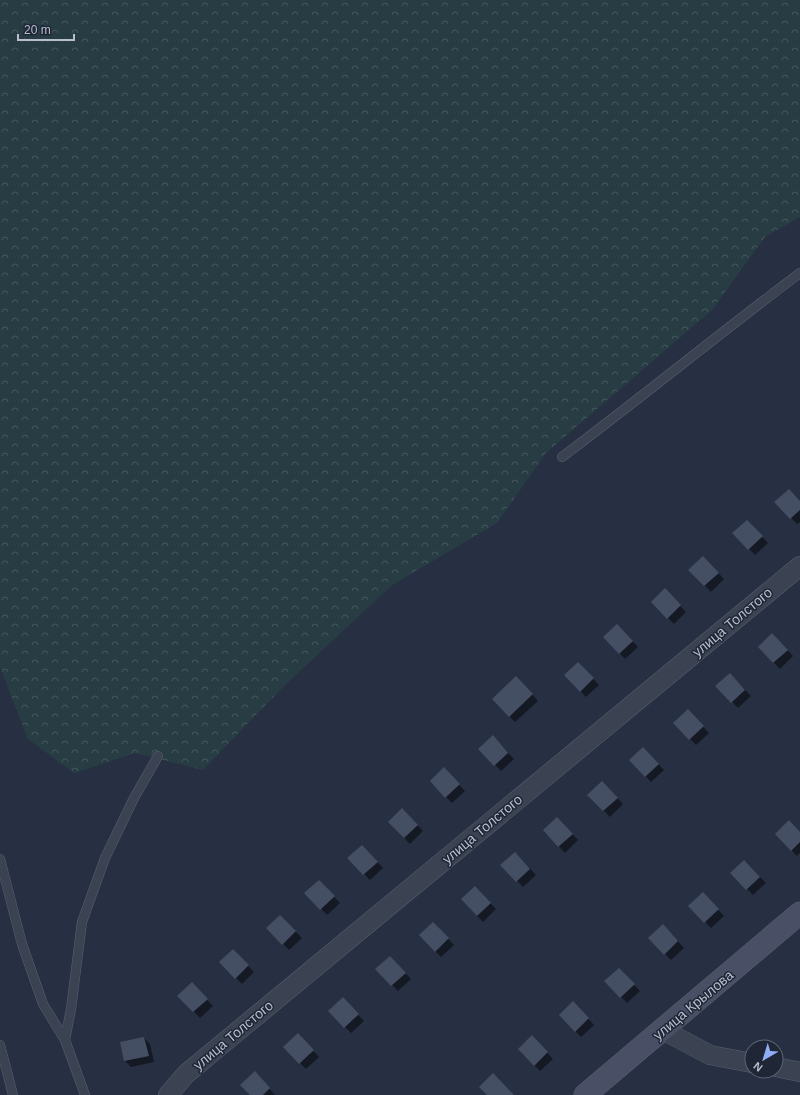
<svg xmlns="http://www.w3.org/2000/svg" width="800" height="1095" font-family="Arial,sans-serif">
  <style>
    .forest { fill: url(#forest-crowns) }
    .shadow { fill: #0007 }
    .building { fill: #454f64 }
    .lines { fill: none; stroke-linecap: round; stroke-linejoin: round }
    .service-casing { stroke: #59606f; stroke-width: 10 }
    .minor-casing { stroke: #59606f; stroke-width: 20 }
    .secondary-casing { stroke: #59606f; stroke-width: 23 }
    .service { stroke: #3b4252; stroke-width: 9 }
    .minor { stroke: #3b4252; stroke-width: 19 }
    .secondary { stroke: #495065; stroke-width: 22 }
    .labels { text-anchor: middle; stroke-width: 3; stroke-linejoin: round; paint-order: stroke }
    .street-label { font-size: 14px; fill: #b8becc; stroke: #1f2737 }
  </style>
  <defs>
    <pattern id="forest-crowns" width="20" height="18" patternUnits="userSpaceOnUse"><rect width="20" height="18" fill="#283d43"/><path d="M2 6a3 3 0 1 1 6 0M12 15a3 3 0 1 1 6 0" fill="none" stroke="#45575d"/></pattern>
  </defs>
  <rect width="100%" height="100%" fill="#263042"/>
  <!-- forest -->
  <polygon class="forest" points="0,0 800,0 800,217 765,237 712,310 546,453 497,523 392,585 285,685 203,770 135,753 74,773 28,739 0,667"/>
  <!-- shadow -->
  <g class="shadow">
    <polygon points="776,502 800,502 800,522 797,524"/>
    <polygon points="747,521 768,543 755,555 734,533"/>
    <polygon points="703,557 724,579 711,592 690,570"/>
    <polygon points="665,590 686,612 674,624 652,602"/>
    <polygon points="617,625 638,647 625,659 604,637"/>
    <polygon points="772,634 793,656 780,669 759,647"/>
    <polygon points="578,663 599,685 586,697 565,675"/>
    <polygon points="730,674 751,696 738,708 717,686"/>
    <polygon points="516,677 538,701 515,722 493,699"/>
    <polygon points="688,711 709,733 696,745 675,723"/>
    <polygon points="498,743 514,759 501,771 480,749"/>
    <polygon points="643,748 664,770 651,782 630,760"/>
    <polygon points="444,769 465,791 452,803 446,797"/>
    <polygon points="602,782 623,804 610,817 589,795"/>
    <polygon points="402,809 423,831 410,844 389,822"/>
    <polygon points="557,818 578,840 565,853 544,830"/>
    <polygon points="800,833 800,853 797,856 776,834"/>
    <polygon points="362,846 383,868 370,880 349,858"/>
    <polygon points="515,853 536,875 523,887 502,865"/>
    <polygon points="744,861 766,883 753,895 732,873"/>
    <polygon points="319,881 340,903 327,915 306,893"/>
    <polygon points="475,887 496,909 483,922 477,916"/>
    <polygon points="703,894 724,916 711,928 690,906"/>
    <polygon points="280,916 302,938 289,950 268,928"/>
    <polygon points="433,923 454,945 441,957 420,935"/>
    <polygon points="668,931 684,948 671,960 665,954"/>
    <polygon points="233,950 254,972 242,984 220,962"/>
    <polygon points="390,957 411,979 398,991 377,969"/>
    <polygon points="619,969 640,991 627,1003 606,981"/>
    <polygon points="192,984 213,1006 200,1018 179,996"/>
    <polygon points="343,999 364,1021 351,1033 330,1011"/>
    <polygon points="573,1003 594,1025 581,1037 575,1031"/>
    <polygon points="144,1038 150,1044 154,1062 131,1067 125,1061 121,1043"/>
    <polygon points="304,1041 319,1057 306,1069 300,1063"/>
    <polygon points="538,1043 553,1059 540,1071 519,1049"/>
    <polygon points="260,1078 275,1095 251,1095"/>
  </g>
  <!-- building -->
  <g class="building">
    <polygon points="789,489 800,501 800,510 790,519 774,502"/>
    <polygon points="747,520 763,536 748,550 732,533"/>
    <polygon points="703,556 719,573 704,586 688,570"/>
    <polygon points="665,588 681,605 667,619 651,602"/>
    <polygon points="617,624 633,641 619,654 603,637"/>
    <polygon points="772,633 788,650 773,663 758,647"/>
    <polygon points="578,662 594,678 580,692 564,675"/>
    <polygon points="730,673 745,690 731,703 715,686"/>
    <polygon points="516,676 533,694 509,717 492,699"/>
    <polygon points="688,709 704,726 689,740 673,723"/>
    <polygon points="493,735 508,753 494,766 478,749"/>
    <polygon points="643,747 659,764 645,777 629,760"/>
    <polygon points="444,767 460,784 445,798 430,781"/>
    <polygon points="602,781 618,798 603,811 587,795"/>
    <polygon points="402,808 418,825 404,838 388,822"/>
    <polygon points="557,817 573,834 558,847 543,830"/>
    <polygon points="789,820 800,832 800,842 791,851 775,834"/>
    <polygon points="362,845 378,862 363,875 347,858"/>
    <polygon points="515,852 530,869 516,882 500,865"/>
    <polygon points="744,860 760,877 746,890 730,873"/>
    <polygon points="319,880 335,896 320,910 304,893"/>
    <polygon points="475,886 491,903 477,916 461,899"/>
    <polygon points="703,892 719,909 704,923 688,906"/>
    <polygon points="280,915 296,931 282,945 266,928"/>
    <polygon points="433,922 449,938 435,952 419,935"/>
    <polygon points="663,924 678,941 664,955 648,938"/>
    <polygon points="233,949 249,965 235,979 219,962"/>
    <polygon points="390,956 406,973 391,986 375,969"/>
    <polygon points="619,968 635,984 620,998 604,981"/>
    <polygon points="192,982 208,999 193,1012 177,996"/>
    <polygon points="343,997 359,1014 344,1028 328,1011"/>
    <polygon points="573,1001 589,1018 575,1032 559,1015"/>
    <polygon points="298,1033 314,1050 299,1064 283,1047"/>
    <polygon points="532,1035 548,1052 534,1066 518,1049"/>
    <polygon points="144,1037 149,1056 124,1061 120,1042"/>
    <polygon points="255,1071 270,1088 263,1095 250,1095 240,1085"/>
    <polygon points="493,1073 514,1095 487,1095 479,1087"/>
  </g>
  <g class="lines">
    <!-- service casing -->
    <g class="service-casing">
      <g id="service">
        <path d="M 562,457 C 642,397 720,333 800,273"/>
        <polyline points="0,859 22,944 43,1004 65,1040"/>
        <polyline points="0,1045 13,1095"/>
        <polyline points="85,1095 65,1040 71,1009 82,922 105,858 134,798 158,756"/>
      </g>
    </g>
    <!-- minor casing -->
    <g class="minor-casing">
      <g id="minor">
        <polyline points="663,1030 710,1055 752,1063"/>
        <polyline points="776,1067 800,1072"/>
        <polyline points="168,1095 186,1074 800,566"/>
      </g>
    </g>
    <!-- secondary casing -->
    <g class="secondary-casing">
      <polyline id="secondary" points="585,1095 800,913"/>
    </g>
    <!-- service -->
    <use href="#service" class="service"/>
    <!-- minor -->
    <use href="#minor" class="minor"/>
    <!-- secondary -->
    <use href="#secondary" class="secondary"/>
  </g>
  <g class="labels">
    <!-- street labels -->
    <g class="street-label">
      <text transform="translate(732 622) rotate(-40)" y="5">улица Толстого</text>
      <text transform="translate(482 829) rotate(-40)" y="5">улица Толстого</text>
      <text transform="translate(693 1005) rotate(-40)" y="5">улица Крылова</text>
      <text transform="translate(233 1035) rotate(-40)" y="5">улица Толстого</text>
    </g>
  </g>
  <!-- north arrow -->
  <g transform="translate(764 1059) rotate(218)"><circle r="19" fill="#1f2737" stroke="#5c6373"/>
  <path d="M0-3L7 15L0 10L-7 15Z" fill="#90aef8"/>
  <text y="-6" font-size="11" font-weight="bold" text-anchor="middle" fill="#b8becc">N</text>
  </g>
  <!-- scale -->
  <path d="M18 34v6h56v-6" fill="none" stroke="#b8becc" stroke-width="2"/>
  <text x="24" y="34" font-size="12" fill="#b8becc" stroke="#1f2737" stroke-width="3" paint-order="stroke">20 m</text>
</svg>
